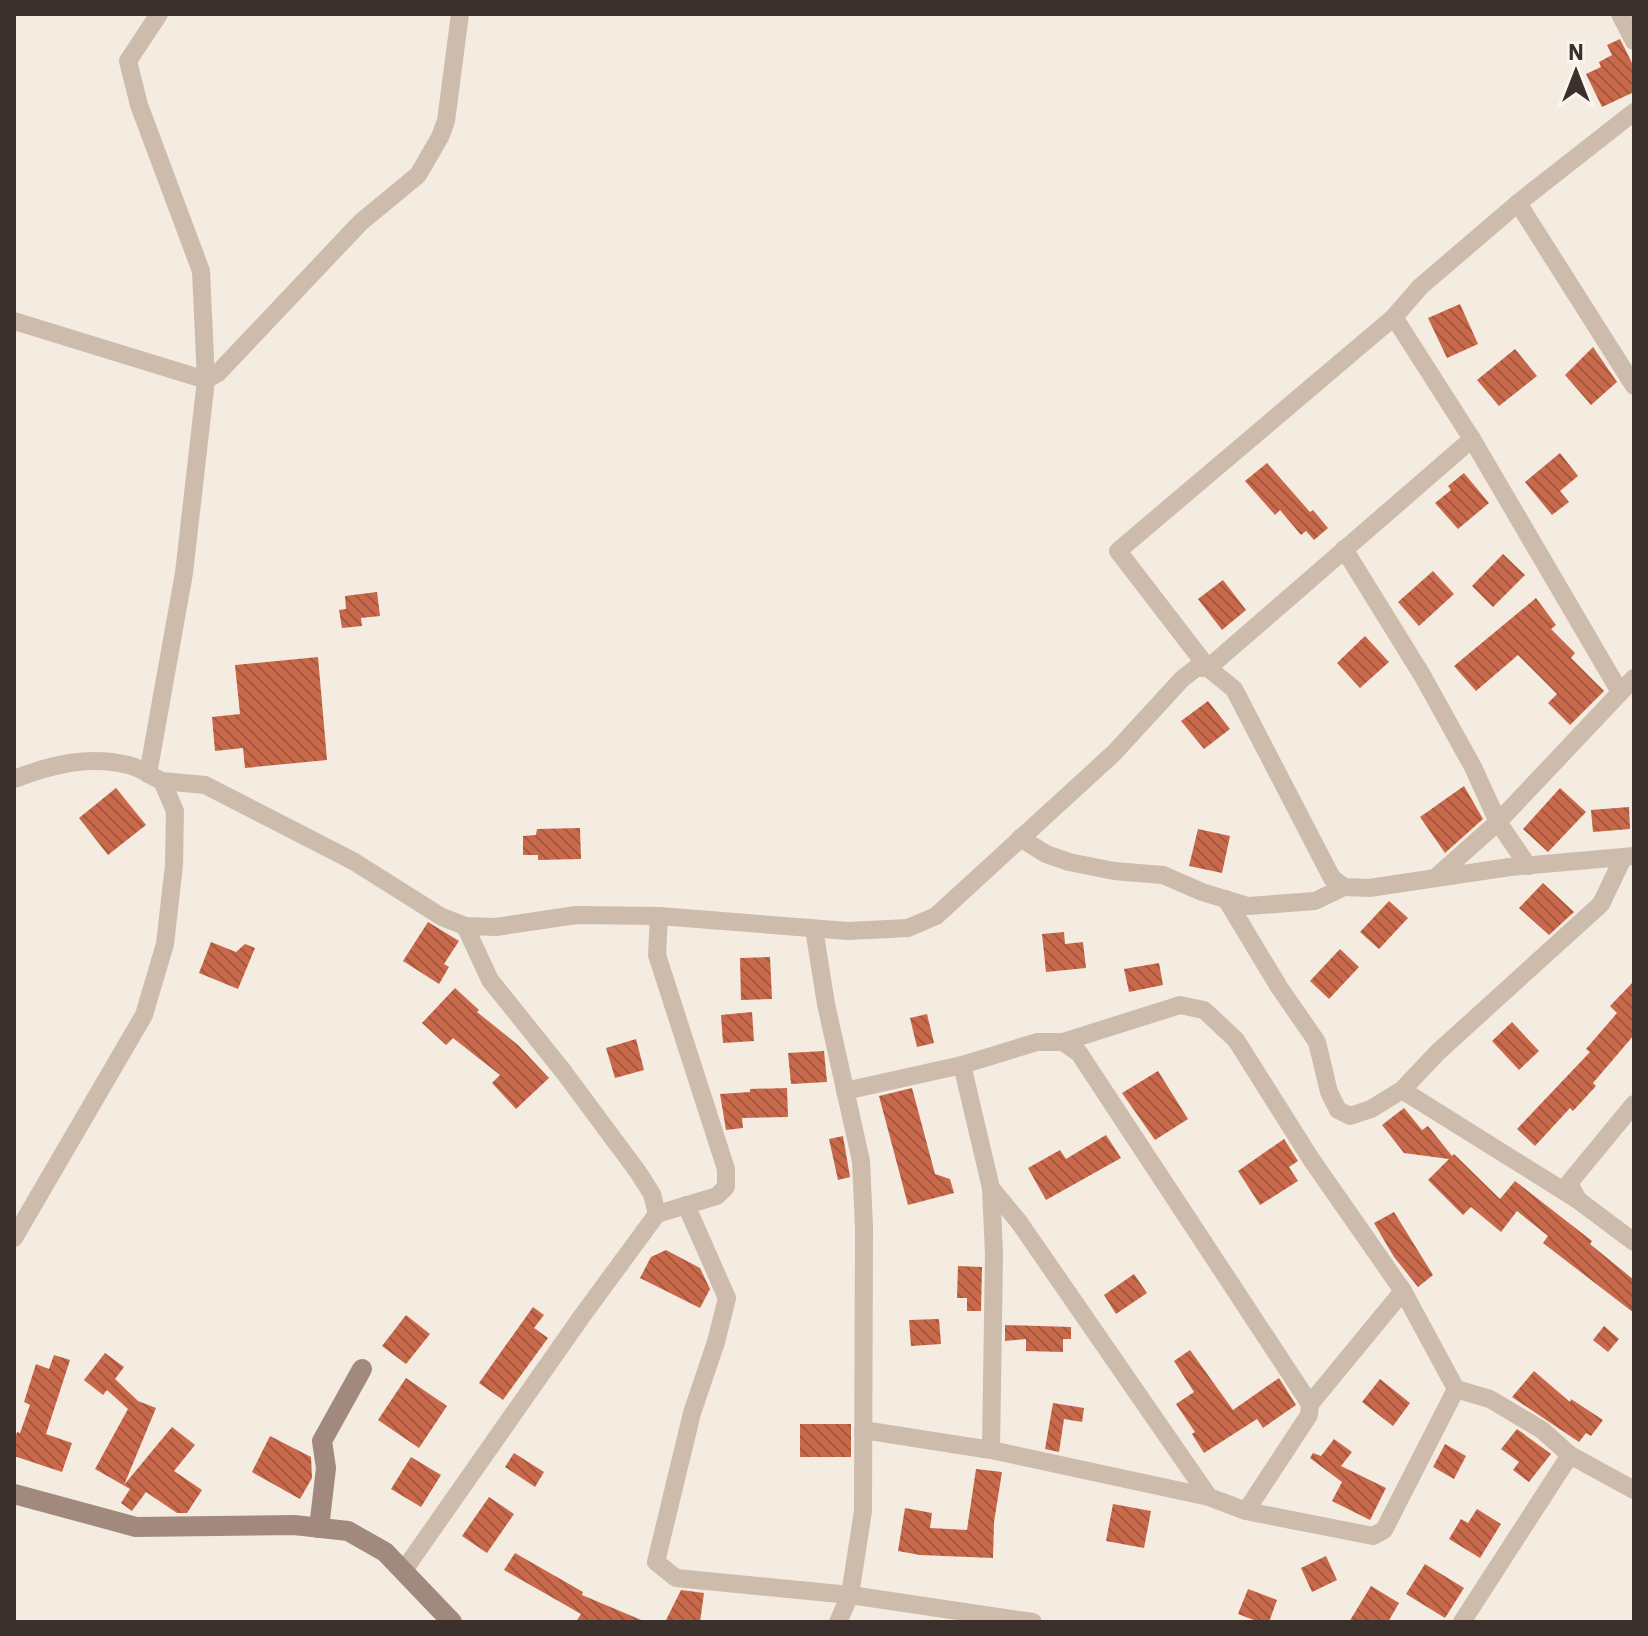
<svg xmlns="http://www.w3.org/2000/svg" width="1648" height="1636" font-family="'IBM Plex Sans',sans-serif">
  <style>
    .building { fill: url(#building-back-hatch) }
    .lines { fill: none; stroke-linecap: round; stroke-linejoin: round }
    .street { stroke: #cdbbac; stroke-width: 18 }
    .secondary { stroke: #a18a7d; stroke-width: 20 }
  </style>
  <defs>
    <pattern id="building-back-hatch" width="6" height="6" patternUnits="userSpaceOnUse" patternTransform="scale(2)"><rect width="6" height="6" fill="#c8694b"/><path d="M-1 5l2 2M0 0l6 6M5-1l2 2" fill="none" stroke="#a4573f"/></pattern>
  </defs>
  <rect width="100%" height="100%" fill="#f4ebe1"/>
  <!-- building -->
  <g class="building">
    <polygon points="1620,39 1634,67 1634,92 1602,107 1586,74 1601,67 1599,62 1612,55 1607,45"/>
    <polygon points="1460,304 1478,344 1447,358 1428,318"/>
    <polygon points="1593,347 1617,382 1591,405 1565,375"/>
    <polygon points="1515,349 1537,376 1499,406 1477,380"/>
    <polygon points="1560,453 1578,476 1560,491 1569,502 1552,515 1525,482"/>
    <polygon points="1267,463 1310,512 1313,510 1328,528 1314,540 1306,531 1301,535 1280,510 1275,515 1245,481"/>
    <polygon points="1464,473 1489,503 1458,529 1435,503 1451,490 1448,486"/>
    <polygon points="1503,554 1525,575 1493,607 1472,586"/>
    <polygon points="1433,571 1454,594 1419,626 1398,602"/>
    <polygon points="1223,580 1246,610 1222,630 1198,599"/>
    <polygon points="377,592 380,616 361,618 362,626 342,628 339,610 346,609 345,596"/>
    <polygon points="1536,598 1556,625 1551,629 1575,653 1571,658 1604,691 1570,725 1548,703 1557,694 1518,655 1476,691 1454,666"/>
    <polygon points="1365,636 1389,662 1360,688 1337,663"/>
    <polygon points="318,657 327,760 245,768 243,748 215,751 212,717 240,714 235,665"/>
    <polygon points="1208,701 1230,729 1204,749 1181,721"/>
    <polygon points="1464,786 1483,819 1445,853 1420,817"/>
    <polygon points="116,788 146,825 108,855 79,818"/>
    <polygon points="1560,788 1586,812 1548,852 1523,829"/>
    <polygon points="1629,807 1630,829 1593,832 1591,810"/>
    <polygon points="580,828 581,859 538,860 538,855 523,855 523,836 536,835 537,829"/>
    <polygon points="1198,829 1230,836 1222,873 1189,866"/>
    <polygon points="1543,883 1574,912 1549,935 1519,908"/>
    <polygon points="1389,901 1408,918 1379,949 1360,932"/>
    <polygon points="428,922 459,941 444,964 449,967 439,984 403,961"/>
    <polygon points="1064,932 1065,944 1083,942 1086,968 1046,972 1042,934"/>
    <polygon points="211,942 236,952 245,944 255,948 238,989 199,973"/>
    <polygon points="1340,949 1359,967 1329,999 1310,981"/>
    <polygon points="770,957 772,999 741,1000 740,958"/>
    <polygon points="1159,963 1163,985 1129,992 1124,969"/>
    <polygon points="1634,981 1634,1035 1593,1083 1596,1086 1573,1111 1570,1108 1535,1146 1517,1129 1590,1052 1586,1049 1617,1013 1610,1006"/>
    <polygon points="455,988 479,1010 477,1012 518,1045 549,1078 516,1109 492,1083 500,1075 453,1038 446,1045 422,1023"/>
    <polygon points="752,1012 754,1041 723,1043 721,1015"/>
    <polygon points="927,1014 934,1043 917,1047 910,1018"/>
    <polygon points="1512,1022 1539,1051 1519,1070 1492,1041"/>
    <polygon points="636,1039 644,1070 615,1078 606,1048"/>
    <polygon points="824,1051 827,1082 791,1084 788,1053"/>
    <polygon points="1158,1071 1188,1119 1155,1140 1122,1093"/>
    <polygon points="787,1088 788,1117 742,1118 743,1128 726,1130 720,1094 750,1092 750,1089"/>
    <polygon points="912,1088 935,1174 950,1179 954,1193 908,1205 879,1096"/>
    <polygon points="1404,1108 1422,1130 1428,1126 1452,1156 1454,1154 1500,1199 1515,1181 1592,1241 1590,1244 1634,1280 1634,1313 1543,1243 1548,1236 1517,1211 1501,1232 1471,1207 1463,1215 1428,1180 1449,1159 1404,1153 1382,1125"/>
    <polygon points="1106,1135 1121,1158 1046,1200 1028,1168 1060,1150 1066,1159"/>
    <polygon points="843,1136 850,1177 838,1180 829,1139"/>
    <polygon points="1284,1139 1298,1161 1289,1167 1298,1181 1260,1205 1238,1171"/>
    <polygon points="1394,1212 1433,1275 1418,1287 1394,1257 1374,1223"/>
    <polygon points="666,1250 700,1268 710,1289 700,1308 640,1278 651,1257"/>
    <polygon points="958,1266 982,1267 981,1311 967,1311 967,1298 957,1298"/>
    <polygon points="1134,1274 1147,1293 1116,1314 1104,1295"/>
    <polygon points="533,1307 544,1315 534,1328 548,1338 503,1400 479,1383"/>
    <polygon points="406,1315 430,1334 406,1364 382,1346"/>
    <polygon points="939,1319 941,1344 911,1346 909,1320"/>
    <polygon points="1005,1325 1071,1327 1071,1339 1063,1339 1063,1352 1026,1351 1026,1339 1005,1341"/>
    <polygon points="1604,1326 1619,1339 1608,1352 1593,1340"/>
    <polygon points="1190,1350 1233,1410 1279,1378 1296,1405 1263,1428 1257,1419 1204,1453 1192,1434 1195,1432 1176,1404 1194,1392 1174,1361"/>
    <polygon points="105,1353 124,1367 115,1379 138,1401 156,1408 124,1485 172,1427 195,1445 174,1471 202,1490 187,1513 177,1513 146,1492 132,1511 121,1503 130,1489 95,1469 128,1409 107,1390 103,1395 84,1380"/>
    <polygon points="54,1355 70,1360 46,1434 72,1443 62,1472 14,1456 14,1442 17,1432 20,1433 30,1405 24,1402 36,1364 49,1369"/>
    <polygon points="1534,1371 1570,1402 1571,1399 1603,1420 1591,1436 1586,1433 1579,1442 1512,1397"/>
    <polygon points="406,1378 447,1406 419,1448 378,1420"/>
    <polygon points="1380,1379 1410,1403 1393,1426 1362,1402"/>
    <polygon points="1053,1403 1084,1408 1082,1422 1064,1419 1059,1452 1045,1449"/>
    <rect x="800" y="1424" width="51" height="33"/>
    <polygon points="1517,1429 1551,1454 1529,1482 1513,1470 1519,1462 1501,1449"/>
    <polygon points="270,1436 311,1457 312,1478 300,1499 252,1472"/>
    <polygon points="1334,1439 1352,1452 1341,1466 1386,1488 1370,1520 1332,1501 1342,1482 1310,1458 1313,1453 1321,1456"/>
    <polygon points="1445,1444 1466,1456 1454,1479 1433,1467"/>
    <polygon points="514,1453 544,1472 535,1487 505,1467"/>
    <polygon points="411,1457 441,1475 421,1507 391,1489"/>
    <polygon points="976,1469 1002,1472 994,1522 993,1558 920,1555 898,1551 905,1508 932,1513 930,1528 967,1530"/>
    <polygon points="489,1497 514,1514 487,1553 462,1536"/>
    <polygon points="1113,1504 1151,1511 1144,1548 1106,1541"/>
    <polygon points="1477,1509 1501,1524 1480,1558 1449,1539 1461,1519 1468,1523"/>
    <polygon points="515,1553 583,1592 582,1595 646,1622 576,1622 581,1614 504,1570"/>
    <polygon points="1326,1556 1337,1580 1312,1592 1301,1568"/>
    <polygon points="1425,1564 1464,1588 1445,1618 1406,1594"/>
    <polygon points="1371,1586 1399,1603 1388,1622 1349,1622"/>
    <polygon points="1248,1589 1277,1600 1269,1622 1259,1622 1238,1614"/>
    <polygon points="681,1590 704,1593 700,1622 665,1622"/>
  </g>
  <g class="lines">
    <!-- street -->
    <g class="street">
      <polyline points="1620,14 1634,41"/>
      <polyline points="1518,203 1634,386"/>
      <polyline points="1394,317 1472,439 1620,692"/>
      <polyline points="14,321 206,380 218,373 361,222 418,175 440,137 446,121 460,14"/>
      <polyline points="1472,439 1208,668 1118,551 1394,317 1420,287 1518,203 1634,112"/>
      <polyline points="1344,549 1422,675 1473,767 1498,822 1435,878"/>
      <polyline points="148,774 184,573 206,380 201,271 139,105 128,61 159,14"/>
      <path d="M 14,779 C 50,765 89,755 128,765 C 139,767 151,776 162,781 L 175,811 L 174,865 L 165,944 L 144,1015 L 14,1238"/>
      <polyline points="162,781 205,785 353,861 442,917 465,926 496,927 576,915 659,916 848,931 908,928 936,916 1114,753 1182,679 1196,668 1208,668 1234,689 1332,878 1344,887 1369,888 1510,867 1634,856"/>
      <polyline points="1020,838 1046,854 1069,862 1114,871 1163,875 1202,892 1248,906 1315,901 1344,887"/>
      <polyline points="1528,866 1498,822 1634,678"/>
      <polyline points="1226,899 1279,987 1317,1042 1329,1092 1338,1110 1350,1116 1371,1109 1402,1090 1438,1052 1601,904 1623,858"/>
      <polyline points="814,929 826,1004 861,1161 864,1227 863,1511 850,1595 838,1622"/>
      <polyline points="1063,1042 1180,1005 1204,1010 1236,1040 1311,1159 1403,1291 1456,1389"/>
      <polyline points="962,1065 991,1188 1019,1222 1209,1497"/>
      <polyline points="1402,1090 1578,1200"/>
      <polyline points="845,1091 962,1065 1037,1042 1063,1042 1079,1053 1310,1404 1309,1415 1246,1511"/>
      <polyline points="1634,1104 1569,1183 1578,1200 1634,1242"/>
      <polyline points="686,1205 727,1298 716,1342 692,1413 656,1562 676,1578 850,1595 1033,1622"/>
      <polyline points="657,1214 717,1196 726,1187 726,1169 657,955 659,916"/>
      <polyline points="1310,1404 1403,1291"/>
      <polyline points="863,1430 991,1450 1209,1497 1246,1511 1373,1536 1384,1530 1456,1389 1490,1399 1542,1430 1570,1455 1634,1490"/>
      <polyline points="991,1450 994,1254 991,1188"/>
      <polyline points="404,1570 582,1316 657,1214 652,1194 638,1172 563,1071 490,980 465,926"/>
      <polyline points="1462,1622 1570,1455"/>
    </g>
    <!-- secondary -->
    <g class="secondary">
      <polyline points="14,1494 136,1527 294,1525 348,1531 385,1552 452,1622"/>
      <polyline points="319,1528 326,1468 322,1441 362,1369"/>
    </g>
  </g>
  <!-- border -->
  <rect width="1648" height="1636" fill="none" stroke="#3b302b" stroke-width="32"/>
  <!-- north arrow -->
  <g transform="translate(1576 72)" stroke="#fbf5ee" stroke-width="6" paint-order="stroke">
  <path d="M0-6L14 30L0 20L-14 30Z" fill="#3b302b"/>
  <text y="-12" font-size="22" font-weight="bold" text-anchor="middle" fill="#3b302b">N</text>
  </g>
</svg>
